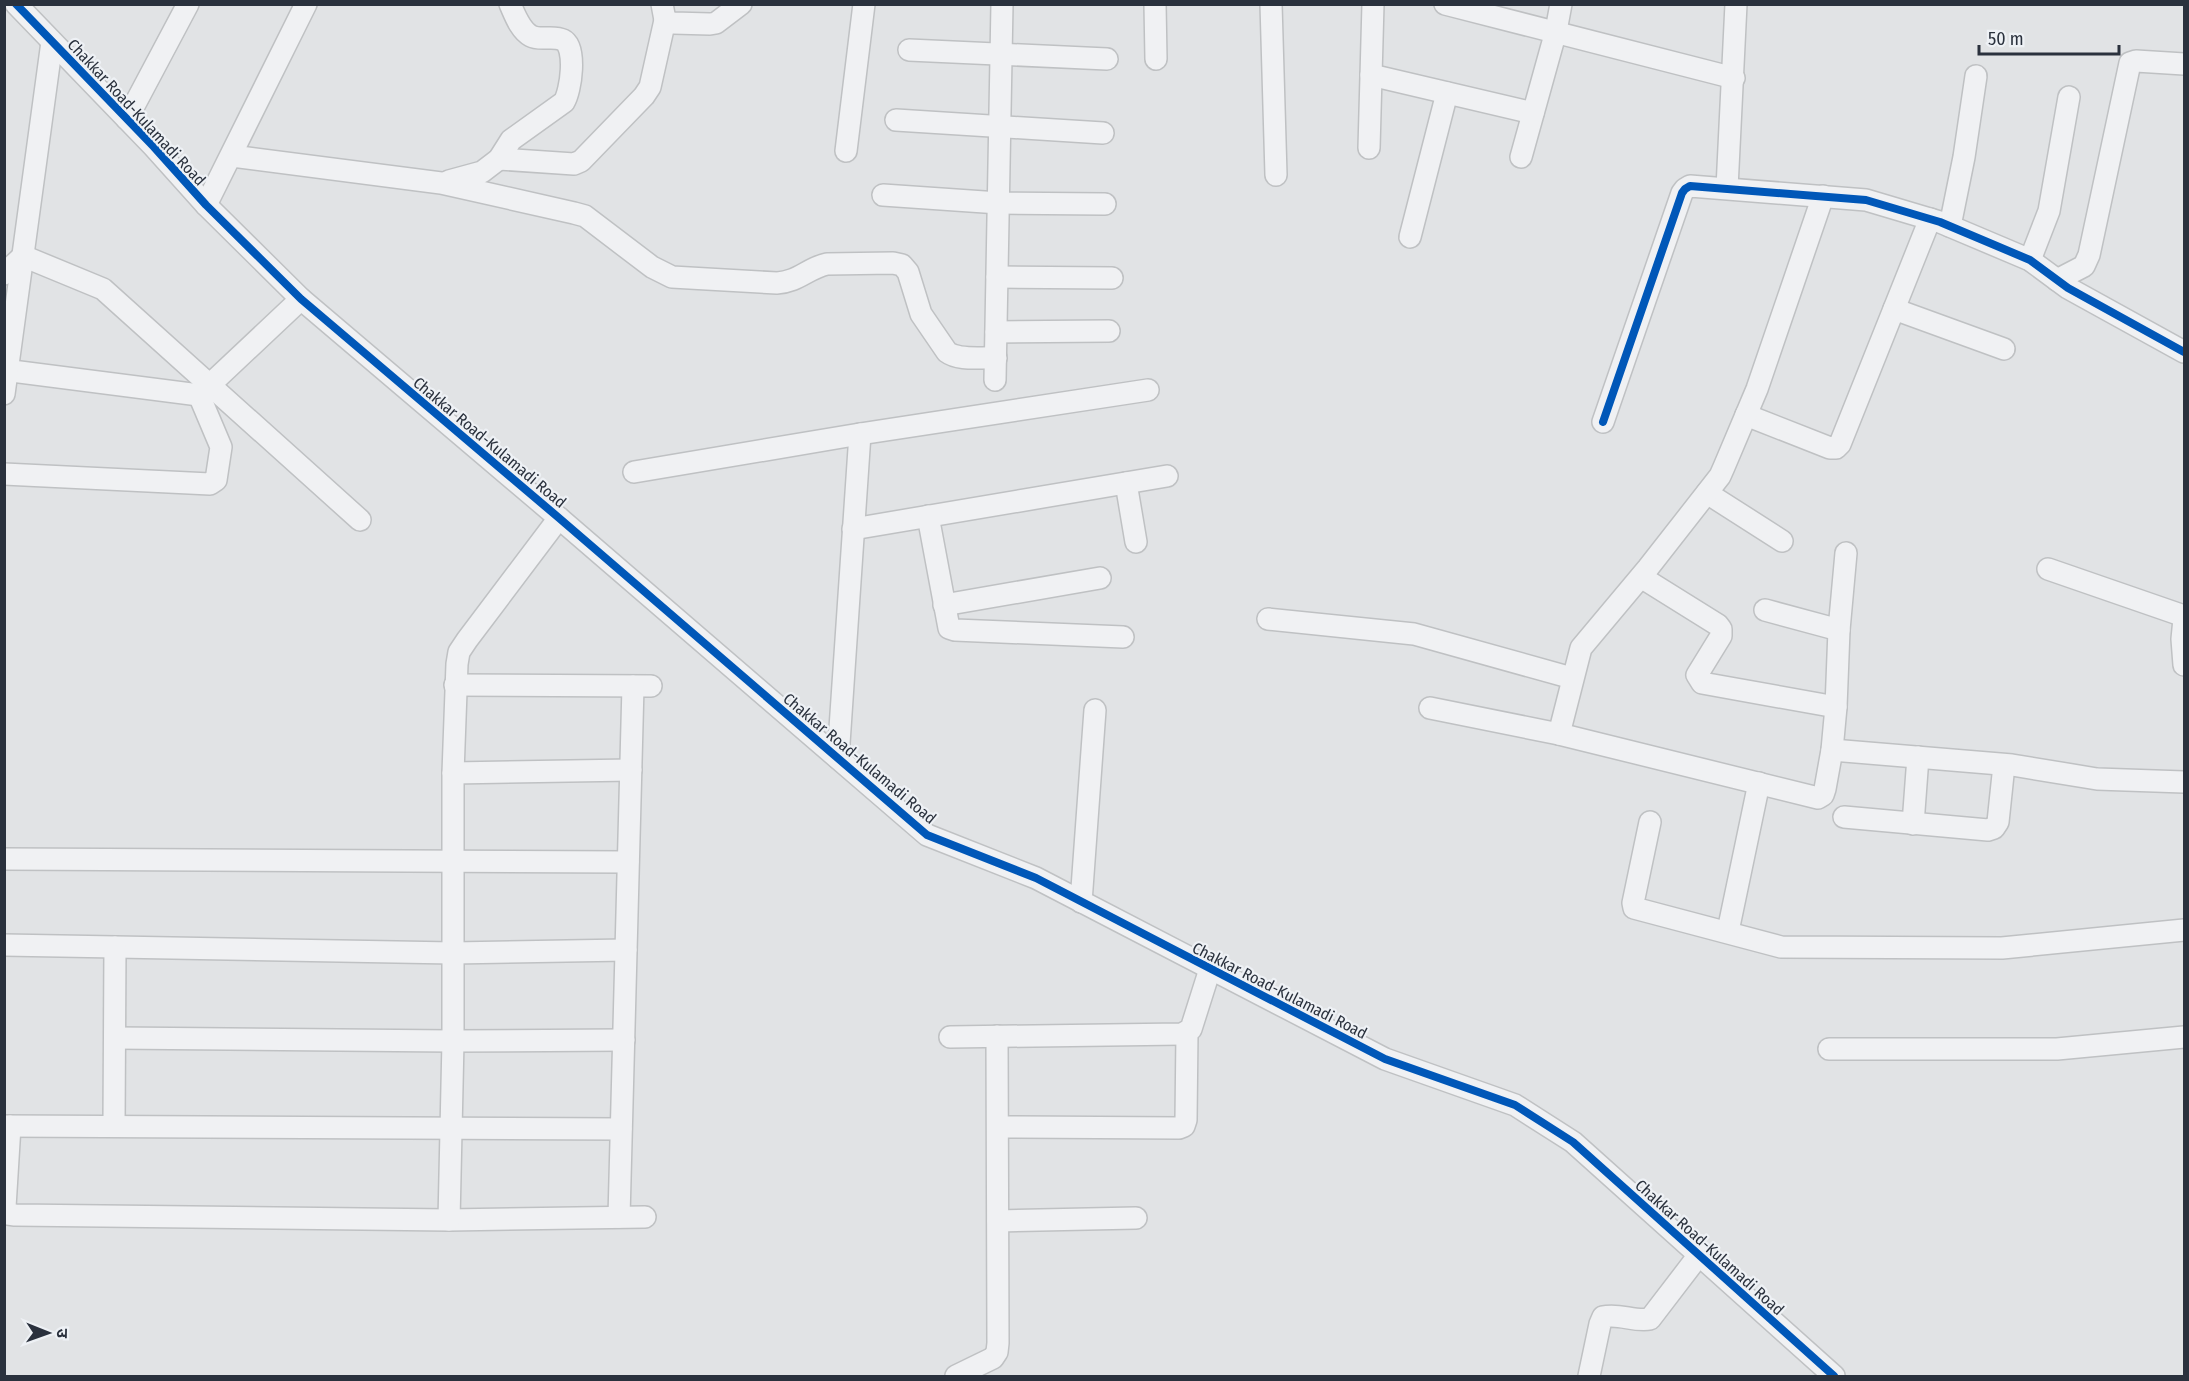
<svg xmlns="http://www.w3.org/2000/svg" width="2189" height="1381" font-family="'Fira Sans Condensed','Noto Sans Devanagari',sans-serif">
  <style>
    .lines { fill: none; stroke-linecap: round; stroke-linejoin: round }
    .minor-casing { stroke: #bfc1c3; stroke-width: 24 }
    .minor { stroke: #f0f1f3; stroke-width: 21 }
    .cycleway-casing { stroke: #eef1f5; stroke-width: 11 }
    .cycleway { stroke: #0057b8; stroke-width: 8 }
    .labels { text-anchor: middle; stroke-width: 4.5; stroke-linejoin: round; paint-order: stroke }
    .street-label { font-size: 16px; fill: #2a313d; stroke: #eef1f5 }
  </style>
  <rect width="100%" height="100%" fill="#e1e3e5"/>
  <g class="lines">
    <!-- minor casing -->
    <g class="minor-casing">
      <g id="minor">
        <polyline points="16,4 154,147 206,205 301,299 559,518 927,835 1036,878 1385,1059 1515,1105 1573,1142 1834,1376"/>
        <polyline points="662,4 665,20 673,23 710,24 716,23 741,4"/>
        <polyline points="1155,4 1156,59"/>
        <polyline points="1271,4 1276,175"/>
        <polyline points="1445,4 1734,78"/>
        <polyline points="909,50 1107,59"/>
        <polyline points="1371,75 1533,113"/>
        <polyline points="127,119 188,4"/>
        <polyline points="896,120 1103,133"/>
        <polyline points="1369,148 1373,4"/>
        <polyline points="846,151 864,4"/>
        <path d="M 232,156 L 441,183 L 574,213 L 585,216 L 652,267 L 672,277 L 777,283 C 798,282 808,268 827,264 L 893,263 L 902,265 L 908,272 L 921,314 L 947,352 C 959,361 981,357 996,358"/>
        <polyline points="1521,157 1556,31 1561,4"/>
        <polyline points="499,159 574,164 581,161 644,96 650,87 665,20"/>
        <path d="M 449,181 L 482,172 L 499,159 L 511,140 L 564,102 C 571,91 577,47 563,40 C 553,35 540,41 531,36 C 520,30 515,15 510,4"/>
        <polyline points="1727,188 1736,4"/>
        <polyline points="883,195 999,203 1105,204"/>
        <polyline points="206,205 306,4"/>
        <polyline points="1950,226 1964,157 1976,76"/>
        <polyline points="1410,237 1447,93"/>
        <polyline points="2030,260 2049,211 2069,97"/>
        <polyline points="4,274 23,256 103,289 360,520"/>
        <polyline points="997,277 1112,278"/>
        <polyline points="2057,280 2084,266 2089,255 2130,63 2136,61 2184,64"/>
        <polyline points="1894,309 2004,349"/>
        <polyline points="996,332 1109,331"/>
        <polyline points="4,370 199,395 301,299"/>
        <polyline points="995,380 1002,4"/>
        <polyline points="4,394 52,42"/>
        <polyline points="1746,415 1830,448 1836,448 1840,444 1930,219"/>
        <polyline points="1603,422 1682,193 1685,189 1690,186 1866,200 1940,222 2030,260 2068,288 2184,352"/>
        <polyline points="634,472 860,434 1148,390"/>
        <polyline points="4,474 210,484 216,480 221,447 199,395"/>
        <polyline points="1126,483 1136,542"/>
        <polyline points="1707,493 1782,541"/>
        <polyline points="928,516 949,628 955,630 1123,637"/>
        <polyline points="853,529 1167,476"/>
        <polyline points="2048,569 2184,616"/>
        <polyline points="1641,577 1718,625 1721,629 1721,636 1697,675 1702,683 1836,707"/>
        <polyline points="944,605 1100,578"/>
        <polyline points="1765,610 1839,630"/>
        <polyline points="1268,619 1414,634 1572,678"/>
        <polyline points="2184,619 2182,639 2184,665"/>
        <polyline points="455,685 651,686"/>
        <polyline points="1430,708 1559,734 1818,798 1823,795 1825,789 1832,750 1836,707 1839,630 1846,553"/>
        <polyline points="1559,734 1581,648 1648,568 1720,476 1724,467 1757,389 1823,196"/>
        <polyline points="1832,750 2012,765 2097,779 2184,782"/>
        <polyline points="838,758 860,434"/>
        <polyline points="453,773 631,770"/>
        <polyline points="1844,817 1988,830 1994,828 1998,822 2004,765"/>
        <polyline points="1650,822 1633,903 1634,908 1781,947 2002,948 2184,930"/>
        <polyline points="1913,824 1918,757"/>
        <polyline points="4,859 628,862"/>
        <polyline points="1081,902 1095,710"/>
        <polyline points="1728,931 1759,783"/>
        <polyline points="4,945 453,953 626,950"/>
        <polyline points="950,1037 1182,1034 1191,1029 1210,969"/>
        <polyline points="115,1038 453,1041 624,1040"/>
        <polyline points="1829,1049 2057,1049 2184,1037"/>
        <polyline points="4,1126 621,1129"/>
        <polyline points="10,1126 5,1207 8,1214 15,1215 449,1220 645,1217"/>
        <polyline points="114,1126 115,947"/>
        <polyline points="998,1127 1179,1128 1184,1126 1186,1120 1187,1033"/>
        <polyline points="619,1217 633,686"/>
        <polyline points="449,1220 453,1041 453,773 457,664 459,652 467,640 559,518"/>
        <polyline points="998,1221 1136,1218"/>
        <polyline points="956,1376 993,1358 997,1352 998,1343 997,1036"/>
        <path d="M 1589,1376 L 1600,1324 L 1603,1317 C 1619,1313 1634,1322 1650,1319 L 1699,1255"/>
      </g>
    </g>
    <!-- minor -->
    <use href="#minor" class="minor"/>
    <!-- cycleway casing -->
    <g class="cycleway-casing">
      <g id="cycleway">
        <polyline points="16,4 154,147 206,205 301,299 559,518 927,835 1036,878 1385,1059 1515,1105 1573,1142 1834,1376"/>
        <polyline points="1603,422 1682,193 1685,189 1690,186 1866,200 1940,222 2030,260 2068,288 2184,352"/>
      </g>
    </g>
    <!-- cycleway -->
    <use href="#cycleway" class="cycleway"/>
  </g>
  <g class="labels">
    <!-- street labels -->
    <g class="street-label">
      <text transform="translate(137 112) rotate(47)" y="6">Chakkar Road-Kulamadi Road</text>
      <text transform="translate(490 442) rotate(40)" y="6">Chakkar Road-Kulamadi Road</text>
      <text transform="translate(860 758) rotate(40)" y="6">Chakkar Road-Kulamadi Road</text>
      <text transform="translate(1280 990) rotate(27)" y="6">Chakkar Road-Kulamadi Road</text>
      <text transform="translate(1710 1247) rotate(42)" y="6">Chakkar Road-Kulamadi Road</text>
    </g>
  </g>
  <!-- border -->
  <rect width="2189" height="1381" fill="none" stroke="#2a313d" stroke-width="12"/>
  <!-- north arrow -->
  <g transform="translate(48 1333) rotate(91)" stroke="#eef1f5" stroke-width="4.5" paint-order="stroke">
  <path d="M0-4.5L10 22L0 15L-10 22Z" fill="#2a313d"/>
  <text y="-9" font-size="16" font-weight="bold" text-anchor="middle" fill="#2a313d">उ</text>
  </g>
  <!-- scale -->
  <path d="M1979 45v9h140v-9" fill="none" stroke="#2a313d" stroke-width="3"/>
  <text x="1988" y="45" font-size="18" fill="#2a313d" stroke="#eef1f5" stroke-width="4.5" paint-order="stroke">50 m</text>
</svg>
